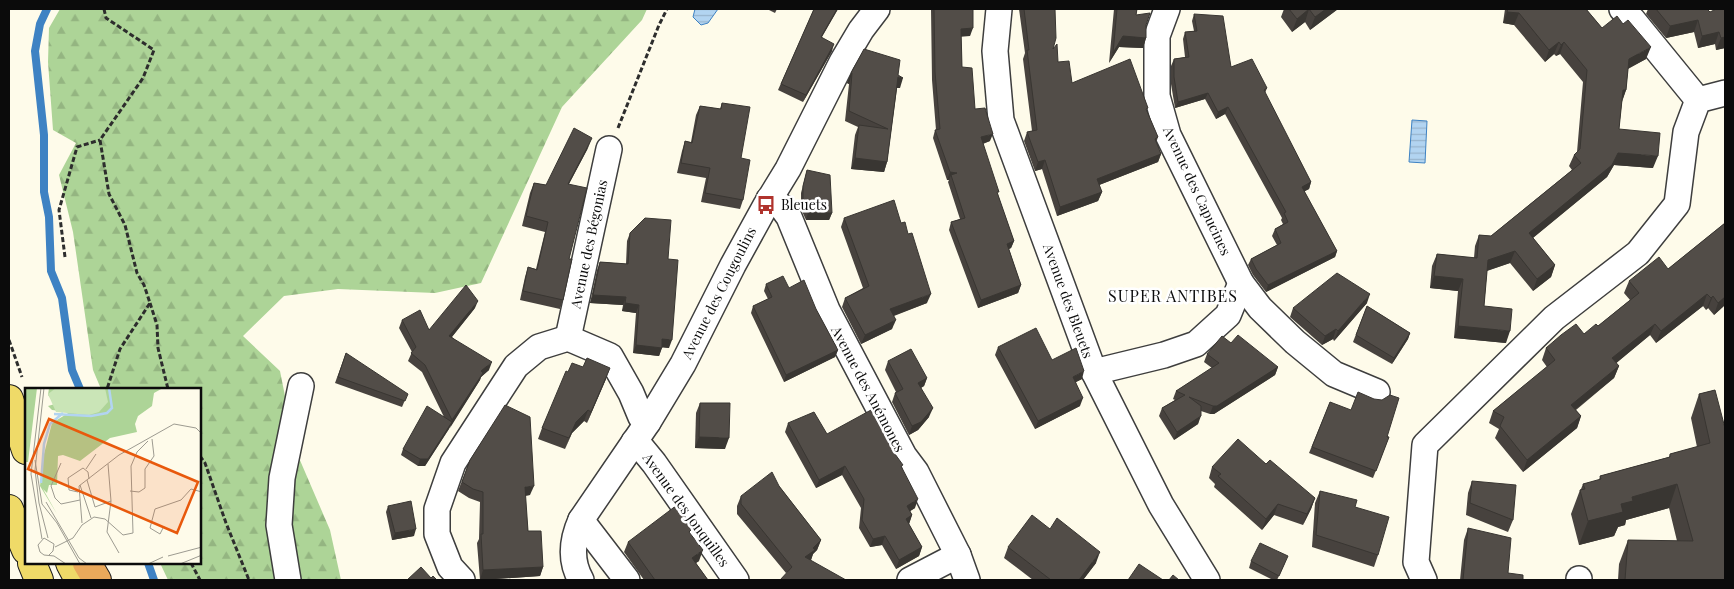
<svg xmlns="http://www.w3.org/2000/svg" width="1734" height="589" font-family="'Playfair Display',serif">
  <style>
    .forest { fill: url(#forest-firs) }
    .water { fill: url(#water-rules); stroke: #3e82c3 }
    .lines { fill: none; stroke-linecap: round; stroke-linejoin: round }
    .stream { stroke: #3e82c3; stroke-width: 8 }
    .minor-casing { stroke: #3e3e3e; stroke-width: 28 }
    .major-casing { stroke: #1c1c1c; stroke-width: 30 }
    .highway-casing { stroke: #1c1c1c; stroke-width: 30 }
    .path { stroke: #2d2d2d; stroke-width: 3; stroke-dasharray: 5 2.5; stroke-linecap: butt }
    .minor { stroke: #fff; stroke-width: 25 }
    .major { stroke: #efda68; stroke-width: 28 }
    .highway { stroke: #eaa95b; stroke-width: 28 }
    .wall { fill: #47423e }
    .shaded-wall { fill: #393632 }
    .building { fill: #524d48; stroke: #393632 }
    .labels { text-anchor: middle; stroke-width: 5; stroke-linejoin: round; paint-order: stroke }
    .street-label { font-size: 14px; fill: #0b0b0b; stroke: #fff }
    .poi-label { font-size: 14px; fill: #0b0b0b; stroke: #fff; text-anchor: start }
    .quarter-label { font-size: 16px; letter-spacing: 1px; fill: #0b0b0b; stroke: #fff }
    .inset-river { fill: none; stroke: #b2d4f1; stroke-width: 2.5 }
    .inset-road { fill: none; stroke: #9d9b91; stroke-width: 1 }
    .view { fill: #e8590c; fill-opacity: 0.15; stroke: #e8590c; stroke-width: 2.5 }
    .inset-edge { fill: none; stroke: #0b0b0b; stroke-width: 2.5 }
  </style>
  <defs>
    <pattern id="forest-firs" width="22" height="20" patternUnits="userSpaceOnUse" patternTransform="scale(1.25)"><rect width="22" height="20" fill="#add497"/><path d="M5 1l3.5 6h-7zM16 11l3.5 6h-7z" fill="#94b581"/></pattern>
    <pattern id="water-rules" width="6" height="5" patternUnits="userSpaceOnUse" patternTransform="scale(1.25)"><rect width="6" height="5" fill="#b2d4f1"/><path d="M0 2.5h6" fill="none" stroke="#98b5cd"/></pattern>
  </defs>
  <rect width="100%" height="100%" fill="#fefbea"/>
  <!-- forest -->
  <polygon class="forest" points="60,9 647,9 642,20 562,107 481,283 435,293 338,289 284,296 243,336 280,371 296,451 330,530 341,580 168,580 160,563 200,563 200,389 101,389 93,370 73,232 59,175 76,143 53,130 48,62 49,28"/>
  <!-- water -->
  <g class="water">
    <polygon points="695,9 718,9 708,23 701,25 693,17"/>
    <polygon points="1412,120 1427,121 1425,163 1409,162"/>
  </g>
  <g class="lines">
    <!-- stream -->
    <g class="stream">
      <polyline points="47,9 40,24 35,51 44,135 44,192 49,217 51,271 62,298 72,370 80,389"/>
      <polyline points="148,563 154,580"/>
    </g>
    <!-- minor casing -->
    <g class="minor-casing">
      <g id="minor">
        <polyline points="999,9 995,51 1001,120 1094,372 1161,505 1207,580"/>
        <polyline points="1167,9 1157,36 1157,96 1168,135 1241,283 1260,308 1295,342 1334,374 1377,392"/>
        <polyline points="1622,9 1632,19 1698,100"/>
        <polyline points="769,199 781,206 789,217 827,310 904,456 916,472 958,555 967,580"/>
        <polyline points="568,338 609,149"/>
        <polyline points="1094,372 1164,355 1196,344 1228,315 1241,283"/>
        <polyline points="634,442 640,446 654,463 736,580"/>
        <polyline points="581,520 627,580"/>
        <polyline points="1579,579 1579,580"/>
        <polyline points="288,580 279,525 282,478 301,386"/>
        <polyline points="462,580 450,567 437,534 437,509 453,463 516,366 539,347 568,338 610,356 631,393 641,417 648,422"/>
        <path d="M 581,580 C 570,561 572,540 581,520 L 648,422 L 683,364 L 733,265 L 766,205 L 788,169 L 842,62 L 861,30 L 877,9"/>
        <polyline points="910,580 958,555"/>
        <polyline points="1424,580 1416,562 1425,445 1554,318 1638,253 1677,204 1686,132 1698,100 1725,93"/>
      </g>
    </g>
    <!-- major casing -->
    <g class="major-casing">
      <g id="major">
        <polyline points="9,399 26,450"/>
        <polyline points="9,509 26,550"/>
        <polyline points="32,563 39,580"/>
        <polyline points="70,563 79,580"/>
      </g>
    </g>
    <!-- highway casing -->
    <g class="highway-casing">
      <polyline id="highway" points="87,563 97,580"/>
    </g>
    <!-- path -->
    <g class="path">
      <polyline points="104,9 106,18 154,50 143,78 100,140 109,194 125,225 137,273 144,285 150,303 120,349 107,389"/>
      <polyline points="618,128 659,25 667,9"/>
      <polyline points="65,257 59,210 77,147 100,140"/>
      <polyline points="150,303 157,325 158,348 168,389"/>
      <polyline points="9,340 22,377"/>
      <polyline points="200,456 205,463 226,523 249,580"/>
      <polyline points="191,563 200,580"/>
    </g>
    <!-- minor -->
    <use href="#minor" class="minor"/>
    <!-- major -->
    <use href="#major" class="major"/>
    <!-- highway -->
    <use href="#highway" class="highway"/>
  </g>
  <!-- wall -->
  <g class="wall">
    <polygon points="767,9 777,9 775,13"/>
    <polygon points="814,9 838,9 822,37 832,51 803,102 778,90"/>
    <polygon points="931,9 973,9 970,36 961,36 962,67 975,109 990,141 983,144 998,195 1014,241 1011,248 1009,249 1021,285 1018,293 978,308 949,230 951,222 960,219 948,182 949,180 947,180 933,138 935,130 936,130 932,80"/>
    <polygon points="1019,9 1055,9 1053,49 1058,62 1072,83 1147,111 1158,137 1156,143 1161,154 1158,162 1099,185 1102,192 1098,201 1057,216 1042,169 1035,171 1024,141 1027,132 1032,131 1023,59 1025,53"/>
    <polygon points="1114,9 1137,9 1136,15 1146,25 1146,38 1143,48 1119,47 1109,63"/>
    <polygon points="1284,9 1338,9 1310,30 1305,22 1292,32 1281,17"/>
    <polygon points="1505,9 1586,9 1602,28 1646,59 1628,69 1626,90 1622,101 1619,129 1653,168 1614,165 1607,177 1533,238 1555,265 1551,277 1533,291 1510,263 1487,271 1484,306 1506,343 1454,338 1458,291 1430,288 1432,266 1437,254 1474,258 1475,246 1479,235 1491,236 1572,170 1569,166 1574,155 1577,152 1583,82 1560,54 1556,56 1554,54 1545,62 1514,25 1503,23"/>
    <polygon points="1648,9 1707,9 1710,12 1725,9 1725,48 1716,50 1715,44 1698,48 1694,32 1666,38 1646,14"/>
    <polygon points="1194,14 1231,67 1267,88 1265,93 1311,182 1309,189 1304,191 1337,251 1335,257 1266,292 1253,275 1248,265 1251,259 1277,245 1272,236 1275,229 1283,224 1281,220 1282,218 1225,114 1216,119 1205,99 1175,108 1171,84 1171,66 1174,59 1185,57 1183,39 1185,32 1194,31 1192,21"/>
    <polygon points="851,73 898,75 900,88 897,88 887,162 884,172 851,169 855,135 858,127 845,121 849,84 847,83"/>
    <polygon points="722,103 741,158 743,200 740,209 701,202 706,178 677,173 682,151 685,141 691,142 696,115 700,106 720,109"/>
    <polygon points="588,148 569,184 569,259 563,300 560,309 520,300 525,277 528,267 536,269 545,232 522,226 530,193 534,183 546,185"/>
    <polygon points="807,170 832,213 829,220 806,220 801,209 801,193"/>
    <polygon points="844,218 927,303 894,316 892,329 861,344 842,307 845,298 863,288 841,227"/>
    <polygon points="1725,223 1725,305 1714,315 1708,308 1706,310 1703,306 1656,343 1650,335 1616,363 1619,366 1614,378 1576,410 1581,416 1577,428 1523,472 1495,438 1499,429 1489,423 1493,411 1547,367 1542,360 1546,348 1584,334 1598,326 1630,300 1624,293 1629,281 1668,269"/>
    <polygon points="630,233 668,259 669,348 662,347 659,356 633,353 636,313 622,311 623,305 590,303 597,270 600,262 626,264 627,241"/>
    <polygon points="766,284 789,288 816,309 838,350 835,357 784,382 751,313 753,306 768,299 764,291"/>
    <polygon points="1367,303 1334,341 1333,339 1322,345 1290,317 1293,308"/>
    <polygon points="1367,306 1410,333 1408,339 1392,364 1353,342"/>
    <polygon points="475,308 452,337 489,370 481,377 480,380 425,466 418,466 401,455 403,449 444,417 422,372 408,361 412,352 399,328 402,320 429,330"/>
    <polygon points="1231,343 1278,367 1275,375 1214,414 1210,414 1201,411 1198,424 1174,440 1159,416 1162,408 1175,400 1173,399 1176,391 1212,368 1204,362 1207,354"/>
    <polygon points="998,347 1052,360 1082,379 1076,382 1080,406 1035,429 995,355"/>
    <polygon points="346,353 405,400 402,407 335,383"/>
    <polygon points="888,361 927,378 924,386 921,388 929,417 918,430 909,435 892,402 895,393 896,392 885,370"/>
    <polygon points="568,372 606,379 587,423 584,421 572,433 565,449 538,439 542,428"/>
    <polygon points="1715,390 1725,580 1618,580 1619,564 1628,540 1677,541 1669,508 1626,520 1625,525 1618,527 1614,536 1579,545 1571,514 1580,490 1581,489 1583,484 1599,480 1600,476 1669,457 1670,454 1697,447 1691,418 1699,394"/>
    <polygon points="1330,402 1389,437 1373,478 1309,453"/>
    <polygon points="700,403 725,449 695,448 696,413"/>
    <polygon points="788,423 895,454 902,467 915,508 910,511 912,515 909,524 922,547 919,556 896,569 882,545 870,547 859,528 861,508 842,475 816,488 785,432"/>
    <polygon points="470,460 530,495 525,496 528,531 543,567 540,576 480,580 477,543 479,539 480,502 469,498 458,491"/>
    <polygon points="1266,464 1315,498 1311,509 1303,525 1274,515 1262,530 1214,487 1215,484 1209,478 1212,467"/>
    <polygon points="1472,481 1513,520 1508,532 1466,515 1468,493"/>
    <polygon points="779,486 821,540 817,550 813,554 811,560 786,573 737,514 737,506 741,496"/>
    <polygon points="1320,491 1355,507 1378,555 1374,567 1312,547 1315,503"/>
    <polygon points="388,506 414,536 392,540 386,512"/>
    <polygon points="1468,528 1508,573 1523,580 1460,580 1464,540"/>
    <polygon points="691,535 699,561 696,563 708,580 644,580 624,552 628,542"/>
    <polygon points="1008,547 1096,563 1083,580 1033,580 1004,558"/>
    <polygon points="1251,561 1285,563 1277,580 1273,580 1249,568"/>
  </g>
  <!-- shaded-wall -->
  <g class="shaded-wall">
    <polygon points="837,9 838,9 818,43 821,37"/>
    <polygon points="1309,9 1305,22 1292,32 1297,19"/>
    <polygon points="1326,9 1338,9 1310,30 1315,17"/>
    <polygon points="1507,12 1519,13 1514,25 1503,23"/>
    <polygon points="1698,20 1694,32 1666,38 1670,26"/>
    <polygon points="973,28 970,36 958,37 961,29"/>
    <polygon points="1719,32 1715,44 1698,48 1702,36"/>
    <polygon points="1123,36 1146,38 1143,48 1119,47 1109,63 1113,53"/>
    <polygon points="1725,37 1725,48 1716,50 1721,38"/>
    <polygon points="1559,42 1554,54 1545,62 1549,50"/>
    <polygon points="1564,42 1560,54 1556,56 1561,45"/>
    <polygon points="834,44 832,51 803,102 806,95"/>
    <polygon points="1651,47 1646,59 1625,70 1629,59"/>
    <polygon points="851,73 852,73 849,84 847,83"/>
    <polygon points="898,77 903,78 900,88 894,88"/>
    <polygon points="1623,90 1626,90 1622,102"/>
    <polygon points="1208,93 1205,99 1175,108 1178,102"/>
    <polygon points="1228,107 1225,114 1216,119 1218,112"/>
    <polygon points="993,134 990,141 978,145 981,137"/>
    <polygon points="592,138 588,148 564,193 568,184"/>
    <polygon points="1618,153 1658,156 1653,168 1614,165 1607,177 1524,245 1529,233"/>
    <polygon points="1161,154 1158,162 1094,187 1097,179"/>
    <polygon points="855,158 887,162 884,172 851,169"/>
    <polygon points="1045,160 1042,169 1035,171 1038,162"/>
    <polygon points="950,172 957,173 951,175 949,180 947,180"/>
    <polygon points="1311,182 1309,189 1300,194 1302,187"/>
    <polygon points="1102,192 1098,201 1057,216 1060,207"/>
    <polygon points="808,213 832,213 829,220 806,220"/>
    <polygon points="1014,241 1011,248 1004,251 1007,244"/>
    <polygon points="1337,251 1335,257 1266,292 1268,285"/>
    <polygon points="1515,251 1510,263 1483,272 1488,260"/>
    <polygon points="1555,265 1551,277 1533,291 1537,279"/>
    <polygon points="1434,276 1463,279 1458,291 1430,288"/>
    <polygon points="1021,285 1018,293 978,308 981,300"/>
    <polygon points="931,294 927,303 887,318 890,309"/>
    <polygon points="1370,294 1367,303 1334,341 1338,331"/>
    <polygon points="1707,294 1703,306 1656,343 1661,331"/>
    <polygon points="593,295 626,297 623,305 590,303"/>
    <polygon points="1713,296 1708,308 1706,310 1711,298"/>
    <polygon points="1725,297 1725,305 1714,315 1718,303"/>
    <polygon points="478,301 475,308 446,344 449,336"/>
    <polygon points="625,303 639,305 636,313 622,311"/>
    <polygon points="896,320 892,329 861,344 865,335"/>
    <polygon points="1655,324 1650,335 1608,370 1612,358"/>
    <polygon points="1458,326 1510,331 1506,343 1454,338"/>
    <polygon points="1336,329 1333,339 1322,345 1325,336"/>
    <polygon points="1410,333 1408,339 1392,364 1394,358"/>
    <polygon points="662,339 672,340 669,348 659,347"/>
    <polygon points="636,345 662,348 659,356 633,353"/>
    <polygon points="838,350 835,357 784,382 786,375"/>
    <polygon points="492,362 489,370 481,377 480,380 450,428 452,420 481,371"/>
    <polygon points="1619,366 1614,378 1567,416 1571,405"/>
    <polygon points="1278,367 1275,375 1214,414 1210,414 1213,406"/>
    <polygon points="610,368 606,379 587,423 591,412"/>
    <polygon points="1084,371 1082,379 1070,385 1073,377"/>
    <polygon points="927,378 924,386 915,391 918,383"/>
    <polygon points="1083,398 1080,406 1035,429 1038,421"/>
    <polygon points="933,408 929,417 918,430 909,435 912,426"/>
    <polygon points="588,410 584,421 572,433 565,449 576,422"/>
    <polygon points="1201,416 1198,424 1174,440 1177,432"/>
    <polygon points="1581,416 1577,428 1523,472 1527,460"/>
    <polygon points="452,422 449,429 425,466 418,466 420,459"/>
    <polygon points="699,437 729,438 725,449 695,448"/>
    <polygon points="845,466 842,475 816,488 819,480"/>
    <polygon points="1677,484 1669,508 1626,520 1625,525 1618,527 1614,536 1579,545 1588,521 1632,497"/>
    <polygon points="534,486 530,495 521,496 525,487"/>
    <polygon points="1315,498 1311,509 1303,525 1307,514"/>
    <polygon points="918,499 915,508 904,515 907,506"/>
    <polygon points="1278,504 1274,515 1262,530 1266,519"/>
    <polygon points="912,515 909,524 906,519"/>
    <polygon points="416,529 414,536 392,540 395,533"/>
    <polygon points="885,536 882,545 870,547 873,539"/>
    <polygon points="821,540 817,550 813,554 811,560 802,567 805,557"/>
    <polygon points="922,547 919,556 896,569 899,560"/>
    <polygon points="703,550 699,561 688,568 692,558"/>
    <polygon points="1100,552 1096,563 1083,580 1079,580"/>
    <polygon points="543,567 540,576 480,580 483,570"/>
  </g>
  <!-- building -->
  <g class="building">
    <polygon points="814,9 837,9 821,37 834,44 806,95 781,84"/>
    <polygon points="934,9 973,9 973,28 961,29 962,67 972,68 975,109 985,108 993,134 981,137 999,192 997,192 1014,241 1007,244 1021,285 981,300 951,222 965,218 951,175 957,173 950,172 935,130 940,129 935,72"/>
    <polygon points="1024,9 1055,9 1056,38 1053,49 1057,44 1058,62 1069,61 1072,83 1130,59 1148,108 1146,109 1158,137 1155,139 1161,154 1097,179 1102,192 1060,207 1045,160 1038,162 1027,132 1037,130 1027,50 1029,50"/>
    <polygon points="1117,9 1137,9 1136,15 1150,13 1146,25 1146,38 1123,36 1113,53"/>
    <polygon points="1289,9 1326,9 1315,17 1309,9 1297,19"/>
    <polygon points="1508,9 1586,9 1602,28 1617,16 1623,24 1628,20 1651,47 1629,59 1626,90 1623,90 1619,129 1660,133 1658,156 1618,153 1612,165 1529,233 1555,265 1537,279 1515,251 1488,260 1484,306 1512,309 1510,331 1458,326 1463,279 1434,276 1437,254 1477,258 1479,235 1491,236 1581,163 1574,155 1580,149 1587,70 1564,42 1561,45 1559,42 1549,50 1519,13 1507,12"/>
    <polygon points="1656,9 1707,9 1710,12 1716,9 1725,9 1725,37 1721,38 1719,32 1702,36 1698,20 1670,26"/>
    <polygon points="1194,14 1223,16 1231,67 1252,59 1267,88 1264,90 1311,182 1302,187 1337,251 1268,285 1256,269 1251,259 1281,243 1275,229 1288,222 1284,213 1286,212 1228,107 1218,112 1208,93 1178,102 1174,77 1174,59 1189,57 1185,32 1197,31"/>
    <polygon points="864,49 900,60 898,75 903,78 898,77 887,162 855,158 859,125 888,129 849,111 852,73 851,73"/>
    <polygon points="722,103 750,107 741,158 750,160 743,200 705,193 710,168 681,163 685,141 692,143 700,106 721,109"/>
    <polygon points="574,128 592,138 568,184 587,188 569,259 572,259 563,300 523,291 528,267 537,270 548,222 526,216 534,183 546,185"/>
    <polygon points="807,170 830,175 832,213 808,213 803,202 803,186"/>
    <polygon points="894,200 901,223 905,222 908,234 912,233 931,294 890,309 896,320 865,335 845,298 869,286 844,218"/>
    <polygon points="645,218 671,220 668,259 678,260 672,340 662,339 662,348 636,345 639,305 625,303 626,297 593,295 600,262 628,264 630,233"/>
    <polygon points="1725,223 1725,297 1718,303 1713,296 1711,298 1707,294 1661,331 1655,324 1612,358 1619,366 1571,405 1581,416 1527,460 1500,426 1504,417 1493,411 1555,360 1546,348 1561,335 1576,324 1584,334 1596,324 1598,326 1639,293 1629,281 1659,257 1668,269"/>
    <polygon points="1337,273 1370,294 1338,331 1336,329 1325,336 1293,308"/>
    <polygon points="783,276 789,288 804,280 816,309 838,350 786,375 753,306 772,297 766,284"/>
    <polygon points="466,285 478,301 449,336 492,362 481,371 483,373 452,420 425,365 411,353 416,347 402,320 420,310 429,330"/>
    <polygon points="1367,306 1410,333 1394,358 1356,335"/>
    <polygon points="1036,328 1052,360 1076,348 1084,371 1073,377 1083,398 1038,421 998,347"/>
    <polygon points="1238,335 1278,367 1217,406 1213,406 1189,397 1201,406 1201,416 1177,432 1162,408 1185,395 1176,391 1219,363 1207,354 1222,336 1231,343"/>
    <polygon points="911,349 927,378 918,383 933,408 921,422 912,426 895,393 903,389 888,361"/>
    <polygon points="346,353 408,394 405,401 338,377"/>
    <polygon points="587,358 610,368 591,412 588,410 576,422 569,438 542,428 566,371 568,372 572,363 583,367"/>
    <polygon points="1715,390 1725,428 1725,580 1625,580 1628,540 1693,541 1677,484 1632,497 1633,501 1621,504 1623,512 1588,521 1580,490 1585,489 1583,484 1601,479 1600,476 1670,457 1670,454 1710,443 1699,394"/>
    <polygon points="1358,392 1374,399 1382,400 1390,395 1399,398 1387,437 1389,437 1376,471 1312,447 1330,402 1351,410"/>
    <polygon points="700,403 730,403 729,438 699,437"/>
    <polygon points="505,405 530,417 534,486 525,487 528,531 541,531 543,567 483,570 481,534 483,534 483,492 473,489 462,482 470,460"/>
    <polygon points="427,406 452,422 428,459 420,459 403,449"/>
    <polygon points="871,410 895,454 903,465 901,466 918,499 907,506 912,515 906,519 922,547 899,560 885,536 873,539 862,520 864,499 845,466 819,480 788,423 814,412 827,434"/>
    <polygon points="1238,439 1266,464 1270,460 1315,498 1307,514 1278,504 1266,519 1218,476 1221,474 1212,467"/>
    <polygon points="772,472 779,486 821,540 813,548 815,550 805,557 846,580 780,580 792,567 741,504 741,496"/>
    <polygon points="1472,481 1516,485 1513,520 1470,503"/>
    <polygon points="1320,491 1357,500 1355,507 1389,517 1378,555 1316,535"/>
    <polygon points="411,501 416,529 395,533 388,506"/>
    <polygon points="677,505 693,528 689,532 703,550 692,558 708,580 655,580 628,542"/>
    <polygon points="1032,515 1050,529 1057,518 1100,552 1079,580 1051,580 1008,547"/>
    <polygon points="1468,528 1511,538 1508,573 1523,575 1523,580 1463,580"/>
    <polygon points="1260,543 1288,556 1279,576 1251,561"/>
    <polygon points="1139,564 1163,580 1128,580"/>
    <polygon points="421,567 431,578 433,576 437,580 407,580"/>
    <polygon points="1173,575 1179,580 1169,580"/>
  </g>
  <!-- icons -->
  <defs>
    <g id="bus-bare" transform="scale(1.5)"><path d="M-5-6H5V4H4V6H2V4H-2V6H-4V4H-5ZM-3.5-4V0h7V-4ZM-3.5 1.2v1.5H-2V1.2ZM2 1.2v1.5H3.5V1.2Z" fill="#b0332d" stroke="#fff" stroke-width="2.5" paint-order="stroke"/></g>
  </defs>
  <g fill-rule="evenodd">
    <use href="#bus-bare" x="766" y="205"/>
  </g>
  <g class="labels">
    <!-- street labels -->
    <g class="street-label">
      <text transform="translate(1197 191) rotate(65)" y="5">Avenue des Capucines</text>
      <text transform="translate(589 244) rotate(-78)" y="5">Avenue des Bégonias</text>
      <text transform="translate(719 293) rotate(-63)" y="5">Avenue des Cougoulins</text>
      <text transform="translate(1068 301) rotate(70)" y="5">Avenue des Bleuets</text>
      <text transform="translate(868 389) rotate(62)" y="5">Avenue des Anémones</text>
      <text transform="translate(686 510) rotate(54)" y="5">Avenue des Jonquilles</text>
    </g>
    <!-- poi labels -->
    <g class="poi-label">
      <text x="781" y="210">Bleuets</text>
    </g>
    <!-- quarter labels -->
    <g class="quarter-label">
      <text x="1173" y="302">SUPER ANTIBES</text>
    </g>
  </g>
  <!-- overview -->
  <g transform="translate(25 388)">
    <rect width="176" height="176" fill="#fefbea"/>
    <path d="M 0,0 L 12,0 L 3,74 L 0,74 ZM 24,0 L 138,0 L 129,5 L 127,18 L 113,28 L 110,36 L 112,44 L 85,50 L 55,73 L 38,67 L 33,68 L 32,97 L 24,97 L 22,105 L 18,101 L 32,126 L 15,98 L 19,66 L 27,35 L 45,24 L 27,22 L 23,18 L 30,16 L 23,7 Z" fill="#add497"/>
    <path d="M 31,0 L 80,0 L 83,14 L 74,24 L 64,27 L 31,24 L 23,6 Z" fill="#cae5b7"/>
    <path class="inset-river" d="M 29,26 L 66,28 L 82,25 L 87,20 L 84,0M 16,95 L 19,56 L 25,36 L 38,25"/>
    <path class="inset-road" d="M 16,0 L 6,86 L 17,151M 19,0 L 10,82 L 14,115 L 23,150M 10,72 L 17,116 L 32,135 L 55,176M 36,75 L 26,98 L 30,110 L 36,116 L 55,112M 83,76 L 86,113 L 82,144 L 94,165M 61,81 L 71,66M 62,92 L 70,119 L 86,113M 55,97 L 66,130M 105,103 L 114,104 L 120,100 L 120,81 L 129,68 L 127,51M 53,104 L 44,102 L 43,90 L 58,80 L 63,84 L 64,91M 21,114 L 54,170 L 62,176M 57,135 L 54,98 L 94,67 L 149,36 L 171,40 L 177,46M 139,138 L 135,146 L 125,140 L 130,121 L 156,112 L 166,101 L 177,104M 30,159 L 48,150 L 57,137 L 69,129 L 80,131 L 98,147 L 108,145 L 106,78 L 112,64 L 123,53M 24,167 L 28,163 L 29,156 L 19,150 L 13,157 L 15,164 L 19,167 L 29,168 L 41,176M 143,168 L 177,159M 123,176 L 138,169M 155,176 L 177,167"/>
    <path class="view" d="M 24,31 L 173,94 L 152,145 L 3,81 Z"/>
    <rect width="176" height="176" class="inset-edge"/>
  </g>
  <!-- border -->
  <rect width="1734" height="589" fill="none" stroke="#0b0b0b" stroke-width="20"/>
</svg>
